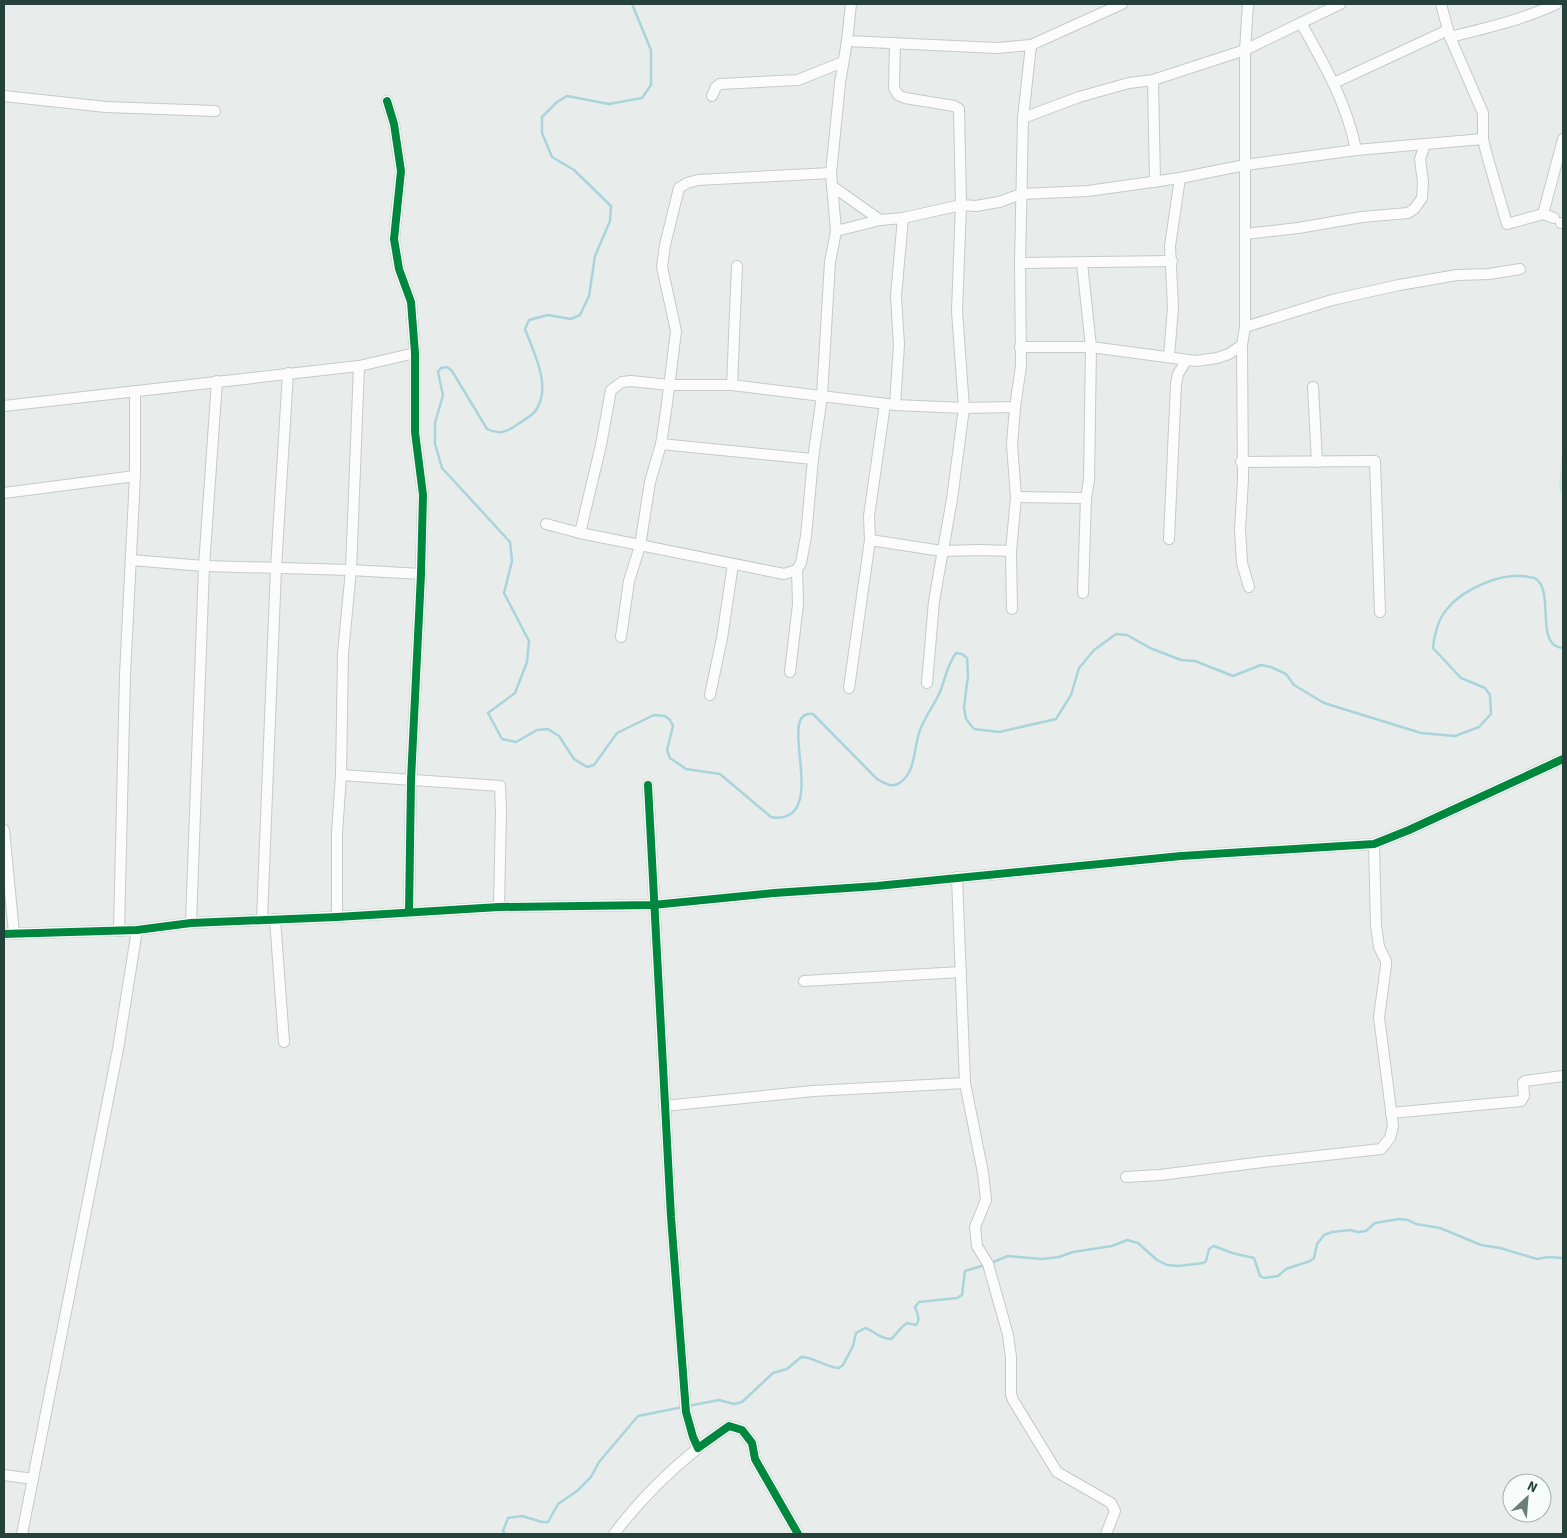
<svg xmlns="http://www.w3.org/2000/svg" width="1567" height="1538" font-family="'Source Sans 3',sans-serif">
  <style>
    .green { fill: #d1e6d8 }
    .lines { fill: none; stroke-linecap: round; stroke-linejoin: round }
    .stream { stroke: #a9d4db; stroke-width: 2.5 }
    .minor-casing { stroke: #c5cac8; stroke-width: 12 }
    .minor { stroke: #fcfcfc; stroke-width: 10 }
    .cycleway-casing { stroke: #f7fbf9; stroke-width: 11 }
    .cycleway { stroke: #00873e; stroke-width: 8 }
  </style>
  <rect width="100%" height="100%" fill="#e8edeb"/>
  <!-- green -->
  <polygon class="green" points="1563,436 1563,498 1559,488"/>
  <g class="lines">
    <!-- stream -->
    <g class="stream">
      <path d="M 632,4 L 651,50 L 651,85 L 642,98 L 609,104 L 567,96 L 557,102 L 542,117 L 542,133 L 552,157 L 574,170 L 611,206 L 610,221 L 595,256 L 589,296 L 580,315 L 571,319 L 548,315 L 529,320 L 525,329 C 534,354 552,386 536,410 C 532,416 524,420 518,424 C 507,432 499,435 487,429 L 452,371 L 447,367 L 441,368 L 438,372 L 443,395 L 435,423 L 435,444 L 442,468 L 510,542 L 512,561 L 504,593 L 529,641 L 527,662 L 515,693 L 488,713 L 502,739 L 516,742 L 537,730 L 548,729 L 559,736 L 574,759 L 587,767 L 594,765 L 617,733 L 654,715 L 665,716 L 670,720 L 673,726 L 667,750 L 670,758 L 686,769 L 720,774 L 771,817 C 779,819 785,818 792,813 C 818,792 779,709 813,714 L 877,779 C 886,784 893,789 902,781 C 916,770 914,745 920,730 C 925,717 934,705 940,692 C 946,677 946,667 956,653 L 962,654 L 967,658 L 968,676 L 964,707 L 966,719 L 974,729 L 999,732 L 1056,719 L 1071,695 L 1079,668 L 1094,650 L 1116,634 L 1127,635 L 1150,648 L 1181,660 L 1195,661 L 1233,676 L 1261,665 L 1271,667 L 1286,674 L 1294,685 L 1324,703 L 1421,733 L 1455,736 L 1479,727 L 1491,714 L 1490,695 L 1485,688 L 1461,678 L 1433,648 C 1434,636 1438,619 1447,609 C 1463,589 1503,571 1529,577 C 1531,578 1534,577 1536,579 C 1555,592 1534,646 1563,648"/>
      <polyline points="993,1262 1008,1256 1042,1259 1059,1257 1073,1252 1112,1246 1127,1240 1138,1243 1157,1260 1167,1265 1179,1266 1203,1263 1206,1261 1209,1249 1214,1246 1232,1253 1254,1258 1260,1276 1264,1278 1278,1276 1286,1269 1310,1261 1314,1258 1317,1244 1324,1235 1332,1232 1350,1230 1358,1232 1366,1231 1375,1223 1399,1219 1408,1220 1416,1224 1440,1228 1481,1245 1500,1248 1537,1259 1548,1257 1563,1258"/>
      <path d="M 688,1406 L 719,1400 L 734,1404 L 742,1402 L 773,1373 L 787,1369 L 801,1357 C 814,1357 825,1367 839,1368 L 843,1365 L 853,1346 L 856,1333 L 865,1328 C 876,1331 877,1338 891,1339 C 898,1333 898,1329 907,1323 L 916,1325 C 921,1320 917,1313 915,1307 L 919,1302 L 957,1298 L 962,1295 L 965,1271 L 985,1265"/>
      <polyline points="505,1534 503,1531 508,1518 522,1516 542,1522 548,1522 558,1504 577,1491 591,1477 599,1462 638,1416 683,1407"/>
    </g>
    <!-- minor casing -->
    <g class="minor-casing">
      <g id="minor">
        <polyline points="1248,4 1245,50 1245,327 1242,345 1243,480 1240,529 1242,563 1249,587"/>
        <polyline points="1441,4 1450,37 1483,113 1483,139 1486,152 1507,224 1543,214 1554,218"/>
        <path d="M 1301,23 C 1324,64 1347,103 1356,150"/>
        <path d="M 1450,37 C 1486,28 1522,20 1556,4"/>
        <polyline points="847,41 997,48 1031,45 1122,4"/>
        <polyline points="895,43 894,88 898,95 905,98 954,106 959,109 961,205 957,311 964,408 952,499 934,601 927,683"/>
        <polyline points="1153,80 1155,182"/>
        <polyline points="1334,83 1448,30"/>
        <polyline points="4,96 106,107 215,111"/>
        <polyline points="712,96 716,87 720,84 798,80 843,62"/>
        <polyline points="387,101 394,124 401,171 394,239 399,269 411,302 415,353 415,432 423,495 421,574 411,780 409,912"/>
        <polyline points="1023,118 1079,97 1129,83 1153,80 1245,50 1340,4"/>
        <polyline points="832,186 880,220"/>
        <polyline points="1543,214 1563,139"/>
        <polyline points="1561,223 1563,223"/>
        <polyline points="836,231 880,220 903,218 961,205 976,206 999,202 1021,194 1088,191 1180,178 1245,165 1356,150 1483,139"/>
        <polyline points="1245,234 1298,228 1362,217 1408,213 1415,208 1422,198 1423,182 1420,159 1425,144"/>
        <polyline points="1020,263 1172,261"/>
        <polyline points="1082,263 1091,347 1089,480 1086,498 1083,593"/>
        <polyline points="1245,327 1332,300 1399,285 1457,275 1489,274 1520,269"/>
        <polyline points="1020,347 1091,347 1196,361 1217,358 1229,354 1242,345"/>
        <polyline points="1169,357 1173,307 1170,246 1180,178"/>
        <polyline points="732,385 737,266"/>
        <polyline points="1313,387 1317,462"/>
        <polyline points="895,405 899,345 896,296 903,218"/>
        <polyline points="4,406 359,366 415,353"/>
        <polyline points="661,444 813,459"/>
        <polyline points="1241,462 1375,461 1380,612"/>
        <polyline points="4,493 135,476"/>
        <polyline points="1016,497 1086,498"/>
        <polyline points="546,524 580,533"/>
        <polyline points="1169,539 1176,384 1178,374 1186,361"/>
        <polyline points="870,540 942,551 978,550 1011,551"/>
        <polyline points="131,560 204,566 351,570 421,574"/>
        <polyline points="797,570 784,574 580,533 601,445 611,390 622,382 631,381 669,385 732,385 895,405 964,408 1015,407"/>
        <polyline points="1012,609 1011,551 1016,497 1012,445 1015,407 1021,366 1020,263 1023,118 1031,45"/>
        <polyline points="621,637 629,581 640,546 650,482 661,444 666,411 676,331 662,267 665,245 679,188 687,183 698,180 831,173"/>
        <polyline points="790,672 798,604 797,570 801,563 806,536 813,459 822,396 830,262 836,231 831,173 840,83 847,41 851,4"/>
        <polyline points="849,688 870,540 869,516 885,404"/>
        <polyline points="710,695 722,638 733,564"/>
        <polyline points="341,775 500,786 501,811 499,907"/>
        <polyline points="648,785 671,1217 686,1412 693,1437 698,1448 729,1426 742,1430 752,1443 755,1459 798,1534"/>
        <polyline points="4,830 14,933"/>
        <polyline points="957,877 965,1083 983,1173 986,1200 975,1227 977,1246 988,1264 1008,1335 1011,1357 1011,1394 1013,1400 1057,1472 1111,1503 1115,1511 1106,1534"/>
        <polyline points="337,917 337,833 341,775 343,653 351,570 359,366"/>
        <polyline points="262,919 276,568 288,373"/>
        <polyline points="275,919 284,1042"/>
        <polyline points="191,923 204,566 217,381"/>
        <polyline points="119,931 125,675 135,476 135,391"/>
        <polyline points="4,934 137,930 191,923 337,917 499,907 653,905 774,893 877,886 1181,856 1374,844 1409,830 1563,759"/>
        <polyline points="804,981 961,972"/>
        <polyline points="664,1106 813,1091 965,1083"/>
        <polyline points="1391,1113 1521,1101 1524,1096 1523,1083 1525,1081 1563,1076"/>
        <polyline points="1126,1177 1160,1175 1263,1162 1381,1149 1390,1138 1393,1126 1379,1017 1386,966 1386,961 1379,947 1376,926 1374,844"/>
        <polyline points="4,1475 33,1479"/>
        <polyline points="22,1534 118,1049 137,930"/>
        <path d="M 614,1534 C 638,1502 667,1473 698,1448"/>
      </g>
    </g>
    <!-- minor -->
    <use href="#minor" class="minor"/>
    <!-- cycleway casing -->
    <g class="cycleway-casing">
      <g id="cycleway">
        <polyline points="387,101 394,124 401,171 394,239 399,269 411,302 415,353 415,432 423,495 421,574 411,780 409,912"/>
        <polyline points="648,785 671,1217 686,1412 693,1437 698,1448 729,1426 742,1430 752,1443 755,1459 798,1534"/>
        <polyline points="4,934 137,930 191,923 337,917 499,907 653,905 774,893 877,886 1181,856 1374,844 1409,830 1563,759"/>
      </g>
    </g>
    <!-- cycleway -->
    <use href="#cycleway" class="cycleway"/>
  </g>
  <!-- border -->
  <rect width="1567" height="1538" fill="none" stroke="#24423a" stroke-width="10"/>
  <!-- north arrow -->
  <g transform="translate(1527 1498) rotate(26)"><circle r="24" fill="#f7fbf9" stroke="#a3b1ad"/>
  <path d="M0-4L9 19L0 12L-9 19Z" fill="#697e78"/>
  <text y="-8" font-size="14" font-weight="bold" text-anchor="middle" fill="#24423a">N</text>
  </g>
</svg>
